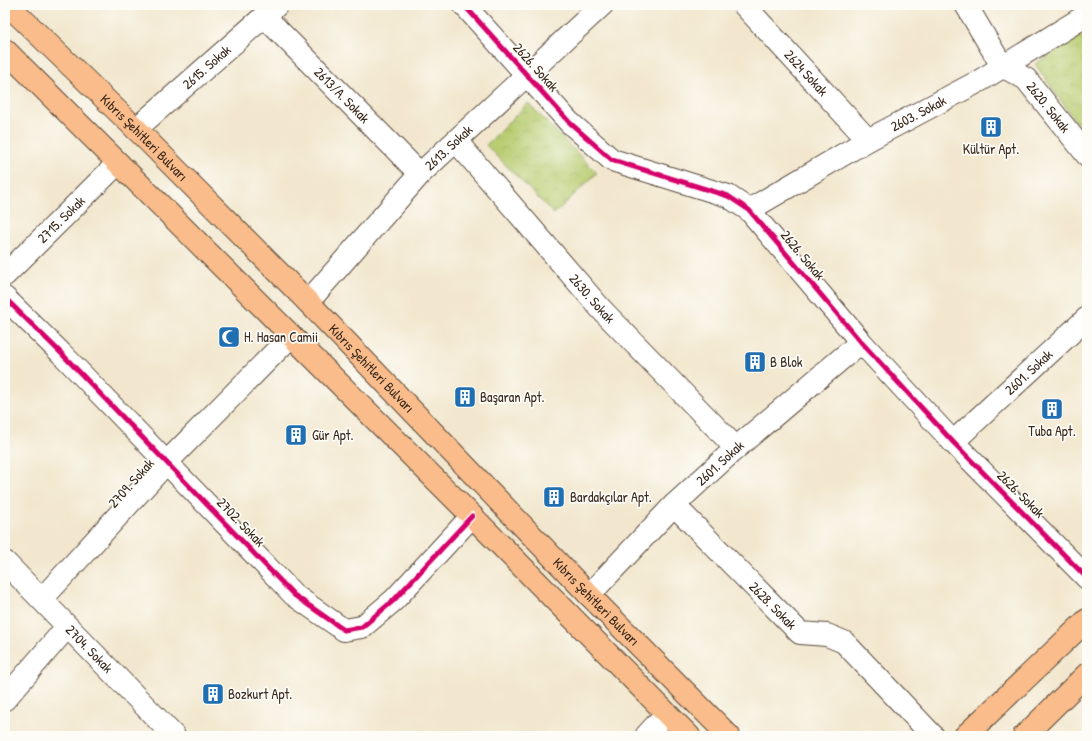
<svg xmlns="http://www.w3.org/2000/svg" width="1092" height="741" font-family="'Patrick Hand',sans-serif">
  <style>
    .park { fill: url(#park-crowns); stroke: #797b47 }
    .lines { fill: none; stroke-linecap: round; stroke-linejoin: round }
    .minor-casing { stroke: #564638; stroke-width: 24 }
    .major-casing { stroke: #564638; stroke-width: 24 }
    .minor { stroke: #fff; stroke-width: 22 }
    .major { stroke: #f9bc8a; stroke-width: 22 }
    .cycleway-casing { stroke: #fdfcf7; stroke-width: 8 }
    .cycleway { stroke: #d6006c; stroke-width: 5 }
    .labels { text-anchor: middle; stroke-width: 3.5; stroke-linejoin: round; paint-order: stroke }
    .street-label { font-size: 14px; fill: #3b2a1e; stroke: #fdfcf7 }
    .poi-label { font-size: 14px; fill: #3b2a1e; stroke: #fdfcf7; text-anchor: start }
  </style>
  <defs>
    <pattern id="park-crowns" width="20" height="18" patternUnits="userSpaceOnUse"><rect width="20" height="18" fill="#b7cc70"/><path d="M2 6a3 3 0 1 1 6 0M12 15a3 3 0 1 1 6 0" fill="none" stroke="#9eaf61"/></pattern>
  </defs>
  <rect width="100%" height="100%" fill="#fdfcf7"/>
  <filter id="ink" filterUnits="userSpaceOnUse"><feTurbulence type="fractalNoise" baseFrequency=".025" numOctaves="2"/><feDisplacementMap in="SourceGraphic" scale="8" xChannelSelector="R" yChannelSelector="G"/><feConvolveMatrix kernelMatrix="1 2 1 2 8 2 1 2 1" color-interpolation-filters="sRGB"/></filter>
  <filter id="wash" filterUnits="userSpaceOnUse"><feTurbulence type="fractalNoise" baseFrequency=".012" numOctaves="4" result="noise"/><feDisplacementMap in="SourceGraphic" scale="16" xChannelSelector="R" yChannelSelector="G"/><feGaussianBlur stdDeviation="0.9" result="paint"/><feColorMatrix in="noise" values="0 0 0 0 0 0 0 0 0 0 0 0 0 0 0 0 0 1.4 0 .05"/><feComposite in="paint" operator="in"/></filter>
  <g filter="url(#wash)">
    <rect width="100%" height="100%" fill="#f2e7ce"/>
    <!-- park -->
    <g class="park">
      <polygon points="1087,32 1087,131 1083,132 1035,64"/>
      <polygon points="528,103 597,173 554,214 486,145"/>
    </g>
  </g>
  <g filter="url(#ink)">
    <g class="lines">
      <!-- minor casing -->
      <g class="minor-casing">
        <g id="minor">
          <polyline points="464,5 569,122 612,160 728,196 749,210 861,342 953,442 1087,578"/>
          <path id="s1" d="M 744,5 L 868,140"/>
          <path id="s2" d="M 966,5 L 1002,66 L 1026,79 L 1087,155"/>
          <path id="s3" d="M 264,16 L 420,174"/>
          <path id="s4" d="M 136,129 L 277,5"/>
          <path id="s5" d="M 456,141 L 601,309 L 736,448"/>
          <path id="s6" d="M 749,210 L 868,140 L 981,80 L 1087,15"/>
          <path id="s7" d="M 5,275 L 118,163"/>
          <polyline points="5,298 62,354 294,595 344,630 362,627 394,600 472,516"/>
          <path id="s8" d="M 308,302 L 420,174 L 602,5"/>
          <path id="s9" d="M 953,442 L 1087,318"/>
          <path id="s10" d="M 674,505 L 800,633 L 827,635 L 844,642 L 933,736"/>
          <path id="s11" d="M 5,562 L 174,736"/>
          <path id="s12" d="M 589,595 L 674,505 L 736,448 L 861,342"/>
          <polyline points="42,599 167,462 291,336"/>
          <polyline points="5,699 67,627"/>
          <polyline points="646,736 666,714"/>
        </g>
      </g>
      <!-- major casing -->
      <g class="major-casing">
        <g id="major">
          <path id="s13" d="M 8,5 L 136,129 L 308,302 L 589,595 L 729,736"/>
          <polyline points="5,50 472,516 689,736"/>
          <polyline points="965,736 1087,620"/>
          <polyline points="1024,736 1087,674"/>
        </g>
      </g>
      <!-- minor -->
      <use href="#minor" class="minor"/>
      <!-- major -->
      <use href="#major" class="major"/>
      <!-- cycleway casing -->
      <g class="cycleway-casing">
        <g id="cycleway">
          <polyline points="464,5 569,122 612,160 728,196 749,210 861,342 953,442 1087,578"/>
          <polyline points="5,298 62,354 294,595 344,630 362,627 394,600 472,516"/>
        </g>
      </g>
      <!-- cycleway -->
      <use href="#cycleway" class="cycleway"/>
    </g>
  </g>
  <!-- icons -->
  <defs>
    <g id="building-square" transform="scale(1.15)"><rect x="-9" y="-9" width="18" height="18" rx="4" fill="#1f6fb2" stroke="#fdfcf7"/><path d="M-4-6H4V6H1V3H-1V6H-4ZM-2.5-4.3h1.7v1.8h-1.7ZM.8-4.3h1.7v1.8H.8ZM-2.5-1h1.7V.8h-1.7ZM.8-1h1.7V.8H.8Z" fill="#fff"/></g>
    <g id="mosque-square" transform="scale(1.15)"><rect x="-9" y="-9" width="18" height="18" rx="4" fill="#1f6fb2" stroke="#fdfcf7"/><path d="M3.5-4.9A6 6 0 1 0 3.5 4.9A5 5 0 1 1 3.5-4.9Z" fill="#fff"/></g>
  </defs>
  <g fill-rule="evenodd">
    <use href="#building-square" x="991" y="127"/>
    <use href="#mosque-square" x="229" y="337"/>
    <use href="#building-square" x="755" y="362"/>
    <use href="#building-square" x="465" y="397"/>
    <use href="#building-square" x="1052" y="409"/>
    <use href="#building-square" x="296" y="435"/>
    <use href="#building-square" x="554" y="497"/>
    <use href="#building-square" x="213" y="694"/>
  </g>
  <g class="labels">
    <!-- street labels -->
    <g class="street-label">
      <text dy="5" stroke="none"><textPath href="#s4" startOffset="94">2615. Sokak</textPath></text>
      <text transform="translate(536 67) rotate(48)" y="5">2626. Sokak</text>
      <text dy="5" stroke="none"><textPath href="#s1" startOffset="92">2624 Sokak</textPath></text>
      <text dy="5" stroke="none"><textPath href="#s3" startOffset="111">2613/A. Sokak</textPath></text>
      <text dy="5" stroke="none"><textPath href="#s2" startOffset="134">2620. Sokak</textPath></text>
      <text dy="5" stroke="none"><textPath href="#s6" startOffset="195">2603. Sokak</textPath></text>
      <text dy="5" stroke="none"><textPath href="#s13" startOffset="190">Kıbrıs Şehitleri Bulvarı</textPath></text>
      <text dy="5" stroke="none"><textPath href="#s8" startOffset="209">2613. Sokak</textPath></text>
      <text dy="5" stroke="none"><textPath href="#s7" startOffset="79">2715. Sokak</textPath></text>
      <text transform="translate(803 255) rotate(50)" y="5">2626. Sokak</text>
      <text dy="5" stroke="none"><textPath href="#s5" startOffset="208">2630. Sokak</textPath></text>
      <text dy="5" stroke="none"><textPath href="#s13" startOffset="514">Kıbrıs Şehitleri Bulvarı</textPath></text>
      <text dy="5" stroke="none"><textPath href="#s9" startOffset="103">2601. Sokak</textPath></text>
      <text dy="5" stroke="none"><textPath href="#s12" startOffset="186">2601. Sokak</textPath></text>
      <text transform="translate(131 483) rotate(-48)" y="5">2709. Sokak</text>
      <text transform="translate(1021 494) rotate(45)" y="5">2626. Sokak</text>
      <text transform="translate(241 522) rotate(46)" y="5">2702. Sokak</text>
      <text dy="5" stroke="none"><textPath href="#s13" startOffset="838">Kıbrıs Şehitleri Bulvarı</textPath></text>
      <text dy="5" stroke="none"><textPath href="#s10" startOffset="141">2628. Sokak</textPath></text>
      <text dy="5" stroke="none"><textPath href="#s11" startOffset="121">2704. Sokak</textPath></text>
    </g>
    <!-- poi labels -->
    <g class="poi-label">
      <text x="991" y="154" text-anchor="middle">Kültür Apt.</text>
      <text x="244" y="342">H. Hasan Camii</text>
      <text x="770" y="367">B Blok</text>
      <text x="480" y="402">Başaran Apt.</text>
      <text x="1052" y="436" text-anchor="middle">Tuba Apt.</text>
      <text x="312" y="440">Gür Apt.</text>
      <text x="570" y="502">Bardakçılar Apt.</text>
      <text x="228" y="699">Bozkurt Apt.</text>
    </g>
  </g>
  <!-- margin -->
  <rect width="1092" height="741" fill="none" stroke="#fdfcf7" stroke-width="20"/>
</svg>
